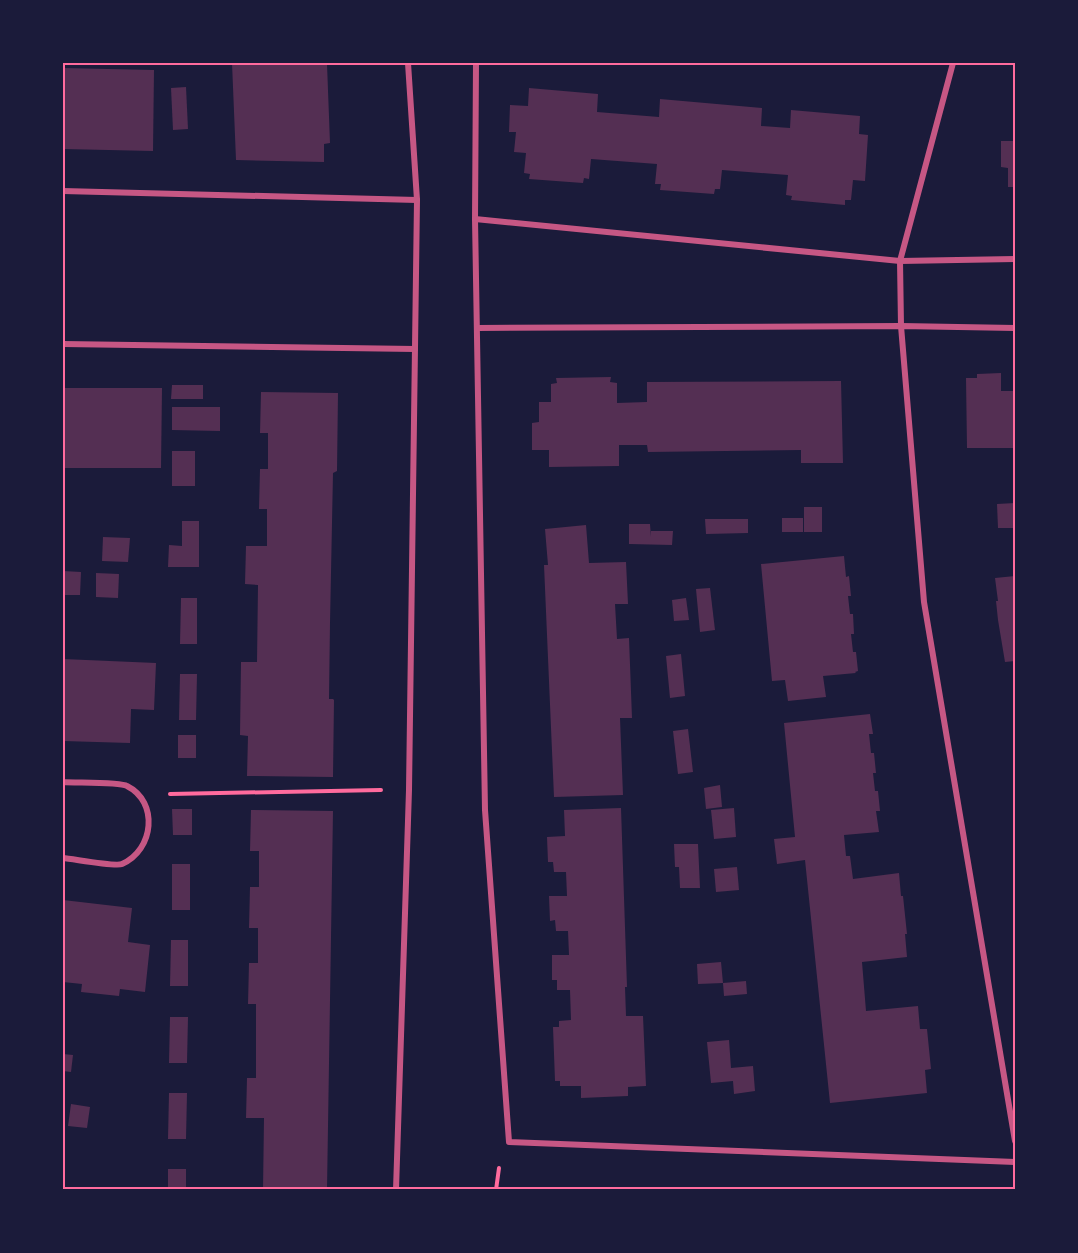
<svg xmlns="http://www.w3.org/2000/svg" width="1078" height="1253" font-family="'IBM Plex Serif',serif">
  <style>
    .building { fill: #542f53 }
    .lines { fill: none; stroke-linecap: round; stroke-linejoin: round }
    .path { stroke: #ff6b9d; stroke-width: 4 }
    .minor { stroke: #c65784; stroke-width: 6 }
    .neatline { fill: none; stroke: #ff6b9d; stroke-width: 2 }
  </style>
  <rect width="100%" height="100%" fill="#1b1b3a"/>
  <!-- building -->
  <g class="building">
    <polygon points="232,63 325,63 325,65 327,64 330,143 324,144 324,162 236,160"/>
    <polygon points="63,68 154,70 153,151 63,149"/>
    <polygon points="186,87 188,129 173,130 171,88"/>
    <polygon points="529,88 598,94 597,112 659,117 660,99 762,108 761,126 790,128 791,110 860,116 859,134 868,135 865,181 853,180 851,200 845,200 845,205 791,200 792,196 786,195 788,175 722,170 720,189 715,189 714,194 660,190 661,184 655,184 657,164 591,159 589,179 584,178 583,183 529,179 530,174 524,173 526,153 514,152 516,132 509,132 510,105 528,106"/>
    <polygon points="1001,141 1015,141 1015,187 1008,187 1008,168 1001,167"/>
    <polygon points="1001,373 1001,391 1015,391 1015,448 967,448 966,378 977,378 977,374"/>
    <polygon points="611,377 610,382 617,383 617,403 647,402 647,382 841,381 843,463 801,463 801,450 648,452 647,445 619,445 619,466 549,467 549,450 532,450 532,423 539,422 539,402 551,402 551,384 557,383 556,378"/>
    <polygon points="172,385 203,385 203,399 171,399"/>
    <polygon points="63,388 162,388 161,468 63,468"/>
    <polygon points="261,392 338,393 337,471 333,473 330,623 329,699 333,699 334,700 333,777 247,776 248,736 240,735 241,662 257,662 258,585 245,584 246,546 267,546 267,509 259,509 260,469 268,469 268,433 260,433"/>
    <polygon points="172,407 220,407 220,431 172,430"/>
    <rect x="172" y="451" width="23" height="35"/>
    <polygon points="1015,503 1015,528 998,528 997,504"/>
    <rect x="804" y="507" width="18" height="25"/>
    <rect x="782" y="518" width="21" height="14"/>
    <polygon points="705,519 748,519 748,533 706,534"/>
    <polygon points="182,521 199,521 199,567 168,567 169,545 182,546"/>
    <polygon points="629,524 650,524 651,537 651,531 673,531 672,545 629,544"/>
    <polygon points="586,525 589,563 626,562 628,604 615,604 617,639 629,638 632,718 620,718 623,795 554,797 544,565 548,565 545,529"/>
    <polygon points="103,537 130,538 128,562 102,561"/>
    <polygon points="844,556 846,577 849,576 851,596 848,596 850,614 853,614 854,634 851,634 853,652 856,652 858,671 855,672 856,673 823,676 826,697 788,701 785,680 772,681 761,564"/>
    <polygon points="63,571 81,572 80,595 63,595"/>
    <polygon points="96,573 119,574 118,598 96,597"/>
    <polygon points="1015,576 1015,661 1005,662 998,620 996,601 998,601 995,578"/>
    <polygon points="710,588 715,630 700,632 696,589"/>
    <polygon points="181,598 197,598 197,644 180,644"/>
    <polygon points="686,598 689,620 674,621 672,600"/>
    <polygon points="681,654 685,696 670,698 666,656"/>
    <polygon points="63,659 156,663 154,710 131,709 130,743 63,741"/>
    <polygon points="180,674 197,674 196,720 179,720"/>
    <polygon points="870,714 873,734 869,734 871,753 874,753 876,773 873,773 875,791 878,791 880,811 876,811 879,832 844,835 846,856 850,856 853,879 899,873 901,896 903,896 907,934 905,934 907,957 862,962 866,1011 918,1006 920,1029 927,1029 931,1069 925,1070 927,1093 830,1103 805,860 777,864 774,839 795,837 784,723"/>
    <polygon points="688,729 693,772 678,774 673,731"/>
    <rect x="178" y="735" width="18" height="23"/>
    <polygon points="720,785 722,807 706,809 704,788"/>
    <polygon points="621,808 627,987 625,987 626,1016 643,1016 646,1086 628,1087 628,1096 581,1098 581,1086 560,1086 560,1081 555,1081 553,1027 559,1027 559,1021 571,1020 570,990 557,990 557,980 552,980 552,955 569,955 568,931 556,931 555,920 550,921 549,896 567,896 566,872 554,872 553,862 548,862 547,837 565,836 564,810"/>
    <polygon points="734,808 736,837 714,839 711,810"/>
    <polygon points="172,809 192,809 192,835 173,835"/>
    <polygon points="251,810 333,811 327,1190 263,1190 264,1118 246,1118 247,1078 256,1078 256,1004 248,1004 249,963 258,963 258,928 249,928 250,887 259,887 259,851 250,851"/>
    <polygon points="674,844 698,844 700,888 680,888 679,867 675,867"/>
    <rect x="172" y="864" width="18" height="46"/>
    <polygon points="737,867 739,890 716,892 714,869"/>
    <polygon points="63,900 132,908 128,942 150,945 145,992 120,989 119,996 81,992 82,984 63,982"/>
    <polygon points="171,940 188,940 188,986 170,986"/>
    <polygon points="721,962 723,983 698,984 697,964"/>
    <polygon points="746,981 747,994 724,996 723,983"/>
    <polygon points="170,1017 188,1017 187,1063 169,1063"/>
    <polygon points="729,1040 731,1068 753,1066 755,1091 734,1094 733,1081 711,1083 707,1042"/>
    <polygon points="63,1054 73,1055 71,1072 63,1071"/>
    <polygon points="169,1093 187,1093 186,1139 168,1139"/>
    <polygon points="71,1104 90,1107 87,1128 68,1126"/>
    <rect x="168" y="1169" width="18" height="21"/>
  </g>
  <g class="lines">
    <!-- path -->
    <g class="path">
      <polyline points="170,794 381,790"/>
      <polyline points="496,1190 499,1168"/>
    </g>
    <!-- minor -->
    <g class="minor">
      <polyline points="476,63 475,219 485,810 509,1142 1015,1162"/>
      <polyline points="953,63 900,261 901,326 924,602 1015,1141"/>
      <polyline points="63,191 417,200"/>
      <polyline points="475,219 900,261 1015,259"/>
      <polyline points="477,328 901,326 1015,328"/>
      <polyline points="63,344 415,349"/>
      <path d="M 63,782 C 75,783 120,782 127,786 C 159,802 154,850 122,864 C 115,867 74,859 63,858"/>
      <polyline points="396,1190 409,790 417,200 408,63"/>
    </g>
  </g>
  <!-- border -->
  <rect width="1078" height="1253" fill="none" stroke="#1b1b3a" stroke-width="129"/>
  <rect x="64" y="64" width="950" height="1124" class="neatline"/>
</svg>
